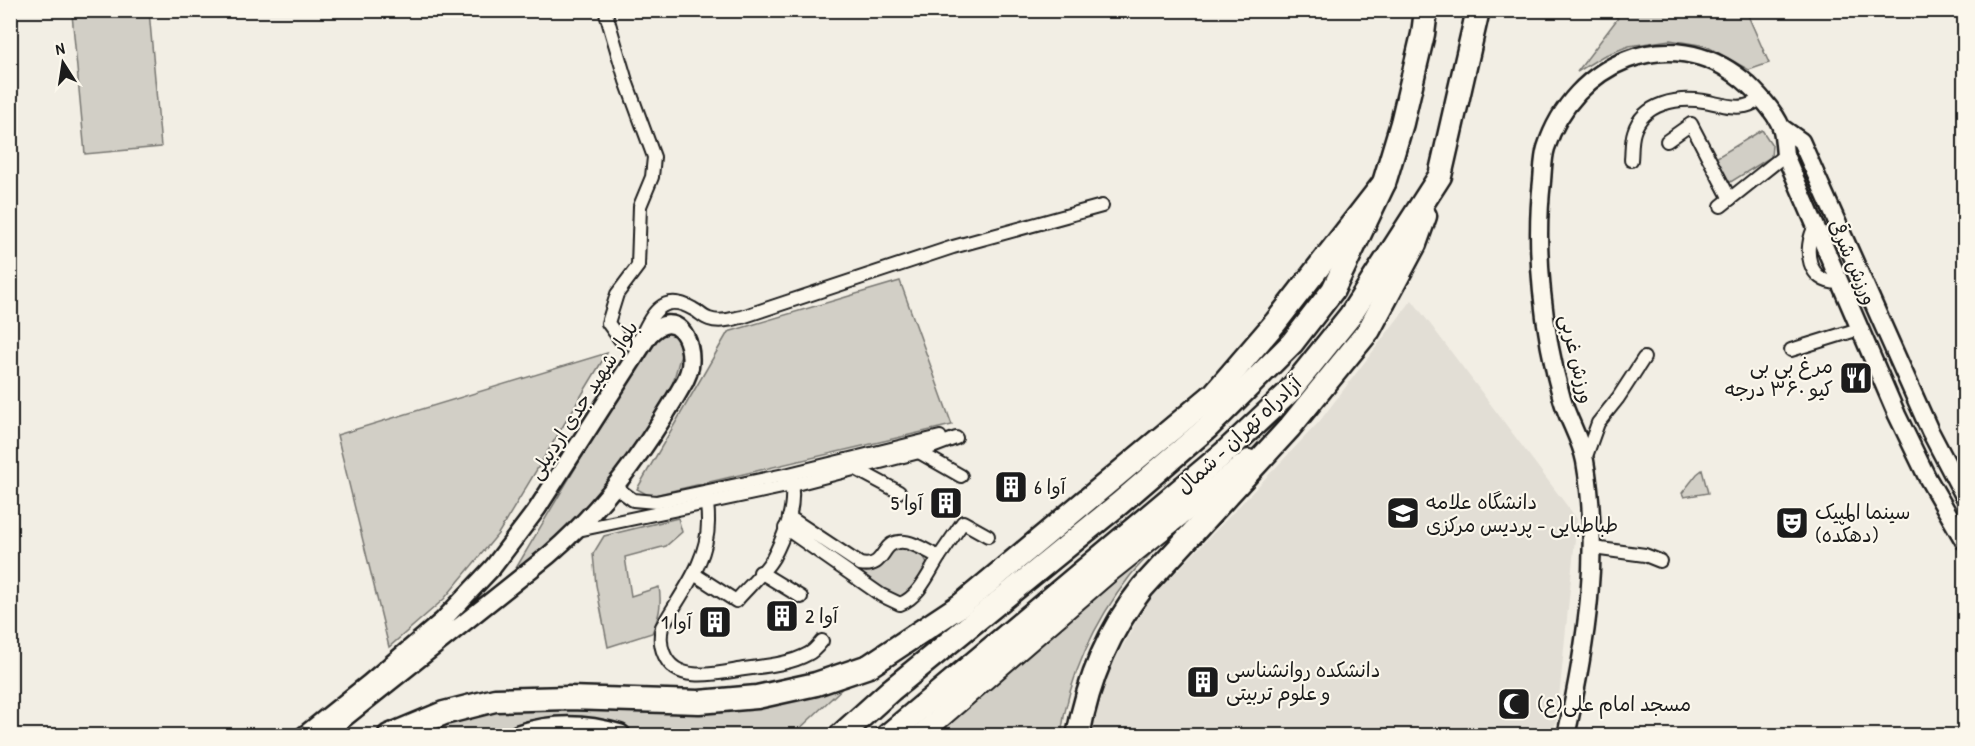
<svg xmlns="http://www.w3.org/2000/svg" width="1975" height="746" font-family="'Patrick Hand','Playpen Sans Arabic',sans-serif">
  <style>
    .built { fill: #e2ded5 }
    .green { fill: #d2cfc6; stroke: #777671; stroke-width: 1.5 }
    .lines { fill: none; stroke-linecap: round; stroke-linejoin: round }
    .river { stroke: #a9a6a0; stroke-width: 18 }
    .street-casing { stroke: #1c1c1c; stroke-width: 16 }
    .secondary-casing { stroke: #1c1c1c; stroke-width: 21 }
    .primary-casing { stroke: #1c1c1c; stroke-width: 24 }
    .highway-casing { stroke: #1c1c1c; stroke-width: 27 }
    .street { stroke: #fbf7ec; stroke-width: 12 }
    .secondary { stroke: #fbf7ec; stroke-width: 16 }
    .primary { stroke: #fbf7ec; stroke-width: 20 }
    .highway { stroke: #fbf7ec; stroke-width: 22 }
    .labels { text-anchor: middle; stroke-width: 4.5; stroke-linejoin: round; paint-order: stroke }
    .street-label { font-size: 20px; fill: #1c1c1c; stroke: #fbf7ec }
    .poi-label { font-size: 20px; fill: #1c1c1c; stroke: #fbf7ec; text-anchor: start }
  </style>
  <rect width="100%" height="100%" fill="#f2eee4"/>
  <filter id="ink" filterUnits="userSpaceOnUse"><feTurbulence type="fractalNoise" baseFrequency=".0167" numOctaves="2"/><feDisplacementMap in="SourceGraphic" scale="12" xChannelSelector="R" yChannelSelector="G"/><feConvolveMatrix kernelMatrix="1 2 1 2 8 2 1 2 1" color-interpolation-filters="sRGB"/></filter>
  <g filter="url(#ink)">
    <!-- built -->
    <polygon class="built" points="1412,300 1577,519 1557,718 1552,735 1092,736 1095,697 1146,604 1319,422"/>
    <!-- green -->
    <g class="green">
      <polygon points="110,10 149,11 161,147 85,154 72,14"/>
      <polygon points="1601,10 1746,11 1769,63 1749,70 1706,46 1670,40 1629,46 1603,56 1577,72 1618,18"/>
      <polygon points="1762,130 1772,145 1771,157 1729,183 1714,159"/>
      <polygon points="900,281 952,425 650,496 637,489 728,332"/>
      <polygon points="669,329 679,335 681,354 672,386 626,459 565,534 512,575 647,347"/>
      <polygon points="607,353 498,534 444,599 389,647 337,435"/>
      <polygon points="1702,470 1708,493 1684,497 1682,493 1697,474"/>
      <path d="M 678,518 L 682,532 L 666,546 L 625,557 L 631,596 L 659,587 C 662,605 659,617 652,633 L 608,647 L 596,585 L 593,554 L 604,536 Z"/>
      <path d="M 1164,539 L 1165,540 C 1154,551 1140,563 1130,576 C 1095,621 1068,678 1061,735 L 929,736 Z"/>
      <path d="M 902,547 L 923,555 L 927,563 L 927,571 L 906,597 L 893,596 L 863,580 L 857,567 C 869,570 874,571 885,563 C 885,554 894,549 902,547 Z"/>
      <polygon points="850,681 793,735 635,735 620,729 512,732 501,735 403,736 498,708 722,712 763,707"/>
    </g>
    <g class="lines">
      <!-- river -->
      <polyline class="river" points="1963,10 1964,12"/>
      <!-- street casing -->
      <g class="street-casing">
        <g id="street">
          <polyline points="605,10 626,81 654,157 652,177 640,206 638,266 617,294 608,323 622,342 631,344 645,337"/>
          <polyline points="1667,141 1691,124 1730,199"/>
          <path d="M 1631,160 C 1632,151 1631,141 1634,132 C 1643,103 1677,97 1704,101 C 1717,103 1732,109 1745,106 C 1751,105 1757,101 1762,99"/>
          <polyline points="1721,206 1785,155"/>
          <path d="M 1815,226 C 1803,249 1807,283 1839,283"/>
          <path d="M 639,341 C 651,315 662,291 693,309 C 699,312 703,317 709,319 C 720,323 731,319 742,317 L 953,247 L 1102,206"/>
          <polyline points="1791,350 1859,329"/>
          <polyline points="919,452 961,476"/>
          <polyline points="1585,459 1598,423 1618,398 1644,358"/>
          <polyline points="856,469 899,492"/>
          <polyline points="614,486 633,500 656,502 789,474 940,437"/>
          <path d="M 704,497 C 708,505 708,512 708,520 C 709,561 681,593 662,627 C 660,636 660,645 664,654 C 676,685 719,673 744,669 C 765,666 790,664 808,654 C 813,652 818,646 822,641"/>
          <path d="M 785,528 L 881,595 L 900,604 C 919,597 929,573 939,557 C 928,552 911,540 899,542 C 880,543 886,569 860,564 L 789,517"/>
          <polyline points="578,530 792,485 919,452 956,438"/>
          <polyline points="1593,548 1645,555 1660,561"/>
          <polyline points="939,557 963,522 988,536"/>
          <polyline points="760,572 801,597"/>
          <path d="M 694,574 L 736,601 C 748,587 764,573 773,558 C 785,535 797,503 790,478"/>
        </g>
      </g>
      <!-- secondary casing -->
      <g class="secondary-casing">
        <g id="secondary">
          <polyline points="1781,127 1801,141 1930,431 1964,496"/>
          <path d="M 303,736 L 368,684 L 443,620 L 493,567 L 537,509 L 649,335 C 676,307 694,339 690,367 C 689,372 687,377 685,381 C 649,445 605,507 549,555 L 322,736"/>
          <path d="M 1566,736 C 1586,646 1601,552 1585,461 C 1581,440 1568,420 1562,399 C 1543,332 1534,250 1542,181 C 1543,170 1543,158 1546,148 C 1573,63 1670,20 1743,80 C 1755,90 1776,113 1781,127 C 1784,135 1784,147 1785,155 L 1897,415 L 1927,477 L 1964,541"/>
        </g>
      </g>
      <!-- primary casing -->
      <g class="primary-casing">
        <polyline id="primary" points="919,736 1108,573 1249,460"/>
      </g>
      <!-- highway casing -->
      <g class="highway-casing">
        <g id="highway">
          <polyline points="389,736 444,713 495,700 569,698 699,702 757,697 816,684 869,666 961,605 1214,394 1276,322 1384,183"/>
          <path d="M 520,736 C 553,725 586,726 619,736"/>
          <polyline points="840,736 891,690 1120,503 1207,428 1292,343 1333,290 1384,183 1402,123 1423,34 1426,10"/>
          <polyline points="887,736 1223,454 1288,393 1350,316 1440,176 1478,10"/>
          <path d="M 1078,736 C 1088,680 1108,631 1143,587 L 1290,427 L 1369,330 L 1415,244 L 1425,216"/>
        </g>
      </g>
      <!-- street -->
      <use href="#street" class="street"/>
      <!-- secondary -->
      <use href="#secondary" class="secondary"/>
      <!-- primary -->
      <use href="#primary" class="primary"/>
      <!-- highway -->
      <use href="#highway" class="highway"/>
    </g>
  </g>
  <!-- icons -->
  <defs>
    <g id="restaurant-square" transform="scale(1.725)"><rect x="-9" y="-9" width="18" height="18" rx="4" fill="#1c1c1c" stroke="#fbf7ec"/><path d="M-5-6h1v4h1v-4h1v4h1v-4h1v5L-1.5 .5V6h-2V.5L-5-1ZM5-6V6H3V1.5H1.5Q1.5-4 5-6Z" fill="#fff"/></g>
    <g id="building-square" transform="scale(1.725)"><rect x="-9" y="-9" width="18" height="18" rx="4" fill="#1c1c1c" stroke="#fbf7ec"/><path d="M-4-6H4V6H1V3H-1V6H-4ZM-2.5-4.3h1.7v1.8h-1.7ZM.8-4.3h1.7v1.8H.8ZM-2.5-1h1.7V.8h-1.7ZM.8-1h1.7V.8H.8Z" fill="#fff"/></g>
    <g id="university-square" transform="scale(1.725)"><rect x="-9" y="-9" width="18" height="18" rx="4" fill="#1c1c1c" stroke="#fbf7ec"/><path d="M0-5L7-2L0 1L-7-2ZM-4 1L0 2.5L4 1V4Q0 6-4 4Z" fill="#fff"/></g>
    <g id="theatre-square" transform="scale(1.725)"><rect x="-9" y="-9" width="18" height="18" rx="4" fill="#1c1c1c" stroke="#fbf7ec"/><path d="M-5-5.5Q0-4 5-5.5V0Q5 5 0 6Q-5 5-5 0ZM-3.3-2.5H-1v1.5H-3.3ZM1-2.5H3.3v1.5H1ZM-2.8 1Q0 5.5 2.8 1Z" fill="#fff"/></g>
    <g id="mosque-square" transform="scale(1.725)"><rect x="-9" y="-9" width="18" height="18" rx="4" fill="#1c1c1c" stroke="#fbf7ec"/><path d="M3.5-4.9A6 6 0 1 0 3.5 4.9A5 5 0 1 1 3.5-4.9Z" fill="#fff"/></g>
  </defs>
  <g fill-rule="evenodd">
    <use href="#restaurant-square" x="1856" y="378"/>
    <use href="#building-square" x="1011" y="487"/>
    <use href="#building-square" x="946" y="503"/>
    <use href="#university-square" x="1403" y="513"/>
    <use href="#theatre-square" x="1792" y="523"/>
    <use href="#building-square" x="782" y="616"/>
    <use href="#building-square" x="715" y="622"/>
    <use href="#building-square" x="1203" y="682"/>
    <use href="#mosque-square" x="1514" y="704"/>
  </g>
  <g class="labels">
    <!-- street labels -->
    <g class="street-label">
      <text transform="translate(1853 262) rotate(67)" y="7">ورزش شرقی</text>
      <text transform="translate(1577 359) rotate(77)" y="7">ورزش غربی</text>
      <text transform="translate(583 400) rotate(-57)" y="7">بلوار شهید جدی اردبیلی</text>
      <text transform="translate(1239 435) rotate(-43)" y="7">آزادراه تهران - شمال</text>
    </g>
    <!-- poi labels -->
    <g class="poi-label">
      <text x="1833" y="373" text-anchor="end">مرغ بی بی<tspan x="1833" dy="23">کیو ۳۶۰ درجه</tspan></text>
      <text x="1034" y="494">آوا 6</text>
      <text x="1426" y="509">دانشگاه علامه<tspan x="1426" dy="23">طباطبایی - پردیس مرکزی</tspan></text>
      <text x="923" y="510" text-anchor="end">آوا 5</text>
      <text x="1815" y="519">سینما المپیک<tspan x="1815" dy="23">(دهکده)</tspan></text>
      <text x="805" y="623">آوا 2</text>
      <text x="692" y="629" text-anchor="end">آوا 1</text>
      <text x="1226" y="677">دانشکده روانشناسی<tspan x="1226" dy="23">و علوم تربیتی</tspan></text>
      <text x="1537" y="711">مسجد امام علی(ع)</text>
    </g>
  </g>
  <!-- margin -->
  <rect width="1975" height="746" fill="none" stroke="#fbf7ec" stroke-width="36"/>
  <rect x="18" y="18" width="1939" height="710" fill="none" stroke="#1c1c1c" stroke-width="2" filter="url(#ink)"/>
  <!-- north arrow -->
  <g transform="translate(63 63) rotate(348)" stroke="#fbf7ec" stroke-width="4.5" paint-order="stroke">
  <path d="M0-4.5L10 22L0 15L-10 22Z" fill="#1c1c1c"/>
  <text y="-9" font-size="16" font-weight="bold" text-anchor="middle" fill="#1c1c1c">N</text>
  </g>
</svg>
